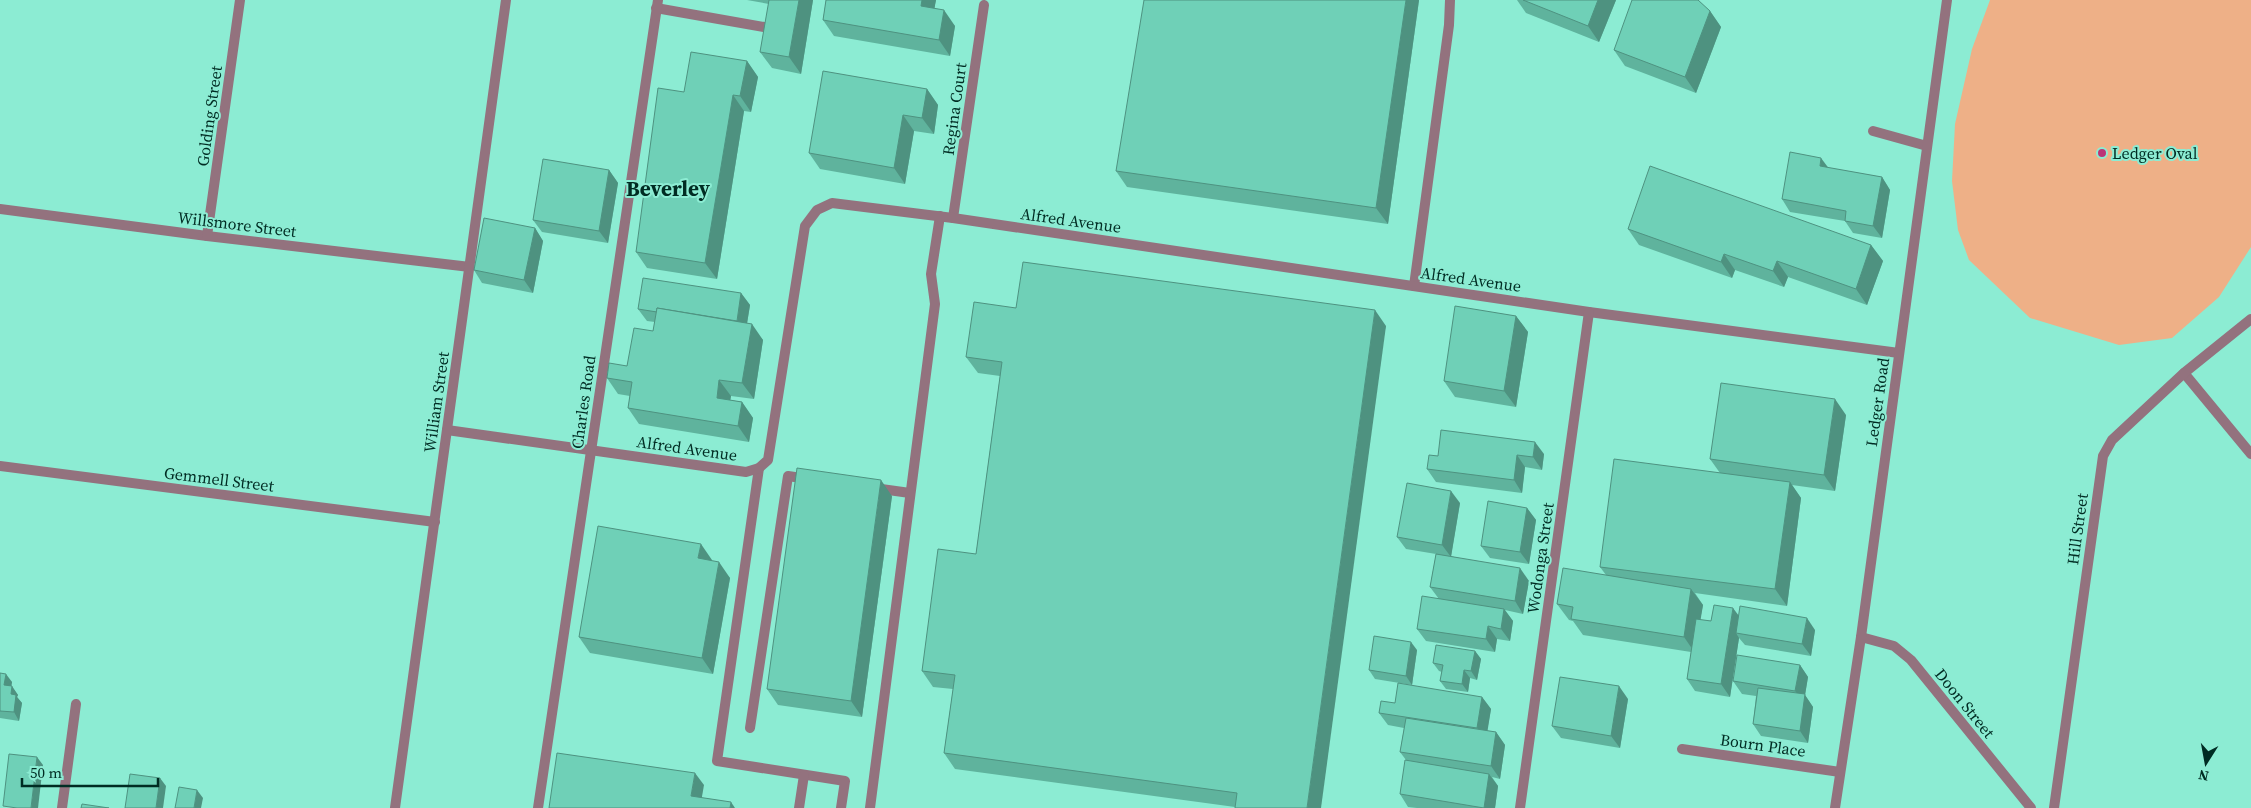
<svg xmlns="http://www.w3.org/2000/svg" width="2251" height="808" font-family="'Source Serif 4',serif">
  <style>
    .green { fill: #eeb087 }
    .lines { fill: none; stroke-linecap: round; stroke-linejoin: round }
    .lane { stroke: #93727e; stroke-width: 10 }
    .street { stroke: #93727e; stroke-width: 10 }
    .wall { fill: #5fb39d }
    .shaded-wall { fill: #4e9280 }
    .building { fill: #6fd0b7; stroke: #4e9280 }
    .poi-dot { fill: #bb3476; stroke: #8cecd3; stroke-width: 2 }
    .labels { text-anchor: middle; stroke-width: 4; stroke-linejoin: round; paint-order: stroke }
    .street-label { font-size: 16px; fill: #002c23; stroke: #8cecd3 }
    .poi-label { font-size: 16px; fill: #002c23; stroke: #8cecd3; text-anchor: start }
    .district-label { font-size: 21px; font-weight: bold; fill: #002c23; stroke: #8cecd3 }
  </style>
  <rect width="100%" height="100%" fill="#8cecd3"/>
  <!-- green -->
  <polygon class="green" points="1990,0 2251,0 2251,247 2219,297 2172,338 2119,345 2030,318 1969,260 1958,230 1952,181 1955,124 1972,49"/>
  <g class="lines">
    <!-- lane -->
    <g class="lane">
      <polyline points="656,8 764,27"/>
      <polyline points="1873,131 1927,146"/>
      <polyline points="1414,286 1449,25 1450,0"/>
      <polyline points="759,468 717,761 845,781 841,808"/>
      <polyline points="874,488 910,493"/>
      <polyline points="750,728 788,476 808,479"/>
      <polyline points="799,808 804,775"/>
      <polyline points="870,808 935,304 931,274 940,216"/>
    </g>
    <!-- street -->
    <g class="street">
      <polyline points="0,209 207,236 470,267"/>
      <polyline points="953,218 984,5"/>
      <polyline points="207,236 240,0"/>
      <polyline points="2184,373 2251,454"/>
      <polyline points="447,430 746,472 759,468 768,460 805,226 817,210 832,203 953,218 1589,312 1899,353"/>
      <polyline points="0,466 435,522"/>
      <polyline points="1861,637 1894,646 1911,660 2031,808"/>
      <polyline points="1682,749 1840,772"/>
      <polyline points="62,808 76,704"/>
      <polyline points="395,808 506,0"/>
      <polyline points="538,808 658,0"/>
      <polyline points="1520,808 1589,312"/>
      <polyline points="1835,808 1861,637 1947,0"/>
      <polyline points="2054,808 2103,456 2112,440 2184,373 2251,319"/>
    </g>
  </g>
  <!-- wall -->
  <g class="wall">
    <polygon points="747,0 813,0 801,74 772,68 760,52 769,4"/>
    <polygon points="826,0 936,0 934,9 955,26 950,56 834,36 823,20"/>
    <polygon points="1419,0 1388,224 1127,187 1116,171"/>
    <polygon points="1517,0 1616,0 1599,42 1526,13"/>
    <polygon points="1710,11 1721,27 1696,93 1625,66 1614,50"/>
    <polygon points="747,61 758,77 751,112 744,111 717,279 647,268 636,252 684,92"/>
    <polygon points="927,89 938,105 934,134 914,131 905,184 820,169 809,153"/>
    <polygon points="1828,168 1882,177 1890,190 1882,238 1853,233 1845,221 1790,212 1782,199"/>
    <polygon points="609,170 618,183 608,243 542,232 533,220"/>
    <polygon points="535,228 543,241 533,293 482,283 474,270"/>
    <polygon points="1628,229 1871,245 1883,261 1867,305 1788,277 1784,287 1735,270 1732,278 1639,245"/>
    <polygon points="741,293 750,305 747,323 763,340 754,399 731,396 730,400 742,402 753,418 749,442 639,424 628,408 630,396 618,394 607,378 627,366 653,331 655,322 647,321 638,309"/>
    <polygon points="1016,308 1386,326 1235,807 955,769 944,753 953,689 933,687 922,671 976,554 1000,376 978,373 966,357"/>
    <polygon points="1516,316 1528,332 1516,407 1455,397 1444,381"/>
    <polygon points="1846,415 1835,491 1792,485 1801,498 1787,606 1695,593 1703,605 1700,620 1711,621 1739,615 1815,630 1811,656 1745,645 1739,638 1730,697 1695,691 1687,679 1691,652 1583,635 1573,621 1569,620 1557,604 1606,575 1600,567 1720,473 1710,459"/>
    <polygon points="1544,454 1542,470 1525,467 1522,493 1436,482 1427,469 1438,456"/>
    <polygon points="892,496 862,717 778,705 767,689"/>
    <polygon points="1460,503 1451,556 1529,581 1523,614 1505,610 1513,621 1510,641 1497,639 1495,652 1426,641 1417,629 1439,599 1430,587 1436,554 1406,549 1397,537"/>
    <polygon points="1527,508 1536,520 1529,564 1490,558 1481,546"/>
    <polygon points="712,560 712,561 730,578 713,674 590,653 579,637"/>
    <polygon points="1417,650 1412,685 1375,679 1369,670"/>
    <polygon points="1475,651 1481,659 1477,680 1470,678 1468,692 1446,689 1440,681 1442,672 1439,671 1433,663"/>
    <polygon points="1800,665 1808,677 1805,695 1813,707 1808,743 1761,736 1753,724 1756,696 1742,694 1733,681"/>
    <polygon points="0,673 12,682 11,686 18,695 17,697 22,703 19,721 0,718"/>
    <polygon points="1482,697 1491,709 1487,731 1496,732 1505,745 1500,779 1492,777 1498,786 1495,808 1417,808 1408,807 1400,794 1406,760 1400,752 1404,728 1388,725 1379,713 1395,703"/>
    <polygon points="1628,699 1620,748 1561,738 1552,726"/>
  </g>
  <!-- shaded-wall -->
  <g class="shaded-wall">
    <polygon points="799,0 813,0 801,74 789,57"/>
    <polygon points="922,0 936,0 932,22 921,6"/>
    <polygon points="1406,0 1419,0 1388,224 1376,208"/>
    <polygon points="1598,0 1616,0 1599,42 1588,26"/>
    <polygon points="944,10 955,26 950,56 939,40"/>
    <polygon points="1710,11 1721,27 1696,93 1685,77"/>
    <polygon points="747,61 758,77 751,112 740,96"/>
    <polygon points="927,89 938,105 934,134 922,118"/>
    <polygon points="733,95 744,111 717,279 705,263"/>
    <polygon points="903,115 914,131 905,184 894,168"/>
    <polygon points="1821,158 1830,170 1820,166"/>
    <polygon points="609,170 618,183 608,243 599,231"/>
    <polygon points="1882,177 1890,190 1882,238 1873,226"/>
    <polygon points="535,228 543,241 533,293 524,280"/>
    <polygon points="1871,245 1883,261 1867,305 1856,289"/>
    <polygon points="1724,254 1735,270 1732,278 1721,262"/>
    <polygon points="1777,261 1788,277 1784,287 1773,271"/>
    <polygon points="741,293 750,305 745,336 737,323"/>
    <polygon points="1375,310 1386,326 1321,808 1307,808"/>
    <polygon points="1516,316 1528,332 1516,407 1504,391"/>
    <polygon points="752,324 763,340 754,399 742,383"/>
    <polygon points="719,380 731,396 728,414 717,398"/>
    <polygon points="1835,399 1846,415 1835,491 1824,475"/>
    <polygon points="742,402 753,418 749,442 738,426"/>
    <polygon points="1535,442 1544,454 1542,470 1533,457"/>
    <polygon points="1517,455 1525,467 1522,493 1514,480"/>
    <polygon points="881,480 892,496 862,717 851,701"/>
    <polygon points="1790,482 1801,498 1787,606 1775,589"/>
    <polygon points="1451,491 1460,503 1451,557 1442,545"/>
    <polygon points="1527,508 1536,520 1529,564 1520,552"/>
    <polygon points="701,544 712,560 709,574 698,558"/>
    <polygon points="719,562 730,578 713,674 702,658"/>
    <polygon points="1520,568 1529,581 1523,614 1515,601"/>
    <polygon points="1691,589 1703,605 1695,653 1684,637"/>
    <polygon points="1733,608 1742,620 1736,633 1739,638 1730,697 1721,684"/>
    <polygon points="1504,609 1513,621 1510,641 1501,629"/>
    <polygon points="1807,618 1815,630 1811,656 1802,644"/>
    <polygon points="1488,626 1497,639 1495,652 1486,639"/>
    <polygon points="1411,642 1417,650 1412,685 1406,676"/>
    <polygon points="1475,651 1481,659 1477,680 1471,671"/>
    <polygon points="1800,665 1808,677 1805,695 1813,707 1808,743 1800,731 1803,703 1795,691"/>
    <polygon points="1464,670 1470,678 1468,692 1462,684"/>
    <polygon points="6,674 12,682 10,694 4,685"/>
    <polygon points="12,686 18,695 17,697 22,703 19,721 14,712 11,694"/>
    <polygon points="1619,686 1628,699 1620,748 1611,736"/>
    <polygon points="1482,697 1491,709 1486,740 1477,728"/>
    <polygon points="1496,732 1505,745 1500,779 1491,766"/>
    <polygon points="37,757 43,765 38,808 31,808"/>
    <polygon points="695,773 704,785 700,808 691,796"/>
    <polygon points="1489,774 1498,786 1495,808 1484,808"/>
    <polygon points="160,778 166,786 163,808 156,808"/>
    <polygon points="197,790 203,798 201,808 194,808"/>
    <polygon points="731,802 735,808 730,808"/>
  </g>
  <!-- building -->
  <g class="building">
    <polygon points="769,0 799,0 789,57 760,52"/>
    <polygon points="826,0 922,0 921,6 944,10 939,40 823,20"/>
    <polygon points="1144,0 1406,0 1376,208 1116,171"/>
    <polygon points="1523,0 1598,0 1588,26"/>
    <polygon points="1632,0 1698,0 1710,11 1685,77 1614,50"/>
    <polygon points="691,52 747,61 740,96 733,95 705,263 636,252 658,88 684,92"/>
    <polygon points="823,71 927,89 922,118 903,115 894,168 809,153"/>
    <polygon points="1790,152 1821,158 1820,166 1882,177 1873,226 1845,221 1846,211 1782,199"/>
    <polygon points="543,159 609,170 599,231 533,220"/>
    <polygon points="1650,166 1871,245 1856,289 1777,261 1773,271 1724,254 1721,262 1628,229"/>
    <polygon points="484,218 535,228 524,280 474,270"/>
    <polygon points="1023,262 1375,310 1307,808 1235,808 1237,793 944,753 955,675 922,671 938,549 976,554 1002,362 966,357 974,302 1016,308"/>
    <polygon points="643,278 741,293 737,321 657,308 657,312 638,309"/>
    <polygon points="1455,306 1516,316 1504,391 1444,381"/>
    <polygon points="657,308 752,324 742,383 719,380 717,398 742,402 738,426 628,408 632,382 607,378 609,363 627,366 634,328 653,331"/>
    <polygon points="1721,383 1835,399 1824,475 1710,459"/>
    <polygon points="1441,430 1535,442 1533,457 1517,455 1514,480 1427,469 1429,455 1438,456"/>
    <polygon points="1614,459 1790,482 1775,589 1600,567"/>
    <polygon points="797,468 881,480 851,701 767,689"/>
    <polygon points="1407,483 1451,491 1442,545 1397,537"/>
    <polygon points="1488,501 1527,508 1520,552 1481,546"/>
    <polygon points="598,526 701,544 698,558 719,562 702,658 579,637"/>
    <polygon points="1436,554 1520,568 1515,601 1430,587"/>
    <polygon points="1563,568 1691,589 1684,637 1571,619 1573,607 1557,604"/>
    <polygon points="1422,596 1504,609 1501,629 1488,626 1486,639 1417,629"/>
    <polygon points="1714,605 1733,608 1721,684 1687,679 1696,619 1711,621"/>
    <polygon points="1740,606 1807,618 1802,644 1736,633"/>
    <polygon points="1374,636 1411,642 1406,676 1369,670"/>
    <polygon points="1436,645 1475,651 1471,671 1464,670 1462,684 1440,681 1443,665 1433,663"/>
    <polygon points="1737,655 1800,665 1795,691 1733,681"/>
    <polygon points="0,673 6,674 4,685 12,686 11,694 16,695 14,712 0,711"/>
    <polygon points="1560,677 1619,686 1611,736 1552,726"/>
    <polygon points="1398,683 1482,697 1477,728 1379,713 1381,701 1395,703"/>
    <polygon points="1758,688 1805,694 1800,731 1753,724"/>
    <polygon points="1406,718 1496,732 1491,766 1400,752"/>
    <polygon points="557,753 695,773 691,796 731,802 730,808 549,808"/>
    <polygon points="9,754 37,757 31,808 17,808 3,806"/>
    <polygon points="1405,760 1489,774 1484,808 1400,794"/>
    <polygon points="130,774 160,778 156,808 125,808"/>
    <polygon points="179,787 197,790 194,808 175,808"/>
    <polygon points="82,804 109,808 81,808"/>
  </g>
  <!-- markers -->
  <circle class="poi-dot" cx="2102" cy="153" r="5"/>
  <g class="labels">
    <!-- street labels -->
    <g class="street-label">
      <text transform="translate(954 109) rotate(-82)" y="6">Regina Court</text>
      <text transform="translate(209 116) rotate(-82)" y="6">Golding Street</text>
      <text transform="translate(1071 220) rotate(8)" y="6">Alfred Avenue</text>
      <text transform="translate(237 224) rotate(7)" y="6">Willsmore Street</text>
      <text transform="translate(1471 279) rotate(8)" y="6">Alfred Avenue</text>
      <text transform="translate(436 402) rotate(-82)" y="6">William Street</text>
      <text transform="translate(583 402) rotate(-82)" y="6">Charles Road</text>
      <text transform="translate(1877 402) rotate(-82)" y="6">Ledger Road</text>
      <text transform="translate(687 448) rotate(8)" y="6">Alfred Avenue</text>
      <text transform="translate(219 479) rotate(7)" y="6">Gemmell Street</text>
      <text transform="translate(2077 529) rotate(-82)" y="6">Hill Street</text>
      <text transform="translate(1540 558) rotate(-82)" y="6">Wodonga Street</text>
      <text transform="translate(1965 703) rotate(51)" y="6">Doon Street</text>
      <text transform="translate(1763 745) rotate(8)" y="6">Bourn Place</text>
    </g>
    <!-- poi labels -->
    <g class="poi-label">
      <text x="2112" y="159">Ledger Oval</text>
    </g>
    <!-- district labels -->
    <g class="district-label">
      <text x="668" y="196">Beverley</text>
    </g>
  </g>
  <!-- north arrow -->
  <g transform="translate(2206 763) rotate(191)" stroke="#8cecd3" stroke-width="4" paint-order="stroke">
  <path d="M0-4L9 19L0 12L-9 19Z" fill="#002c23"/>
  <text y="-8" font-size="14" font-weight="bold" text-anchor="middle" fill="#002c23">N</text>
  </g>
  <!-- scale -->
  <path d="M22 778v8h136v-8" fill="none" stroke="#002c23" stroke-width="2.5"/>
  <text x="30" y="778" font-size="15" fill="#002c23" stroke="#8cecd3" stroke-width="4" paint-order="stroke">50 m</text>
</svg>
